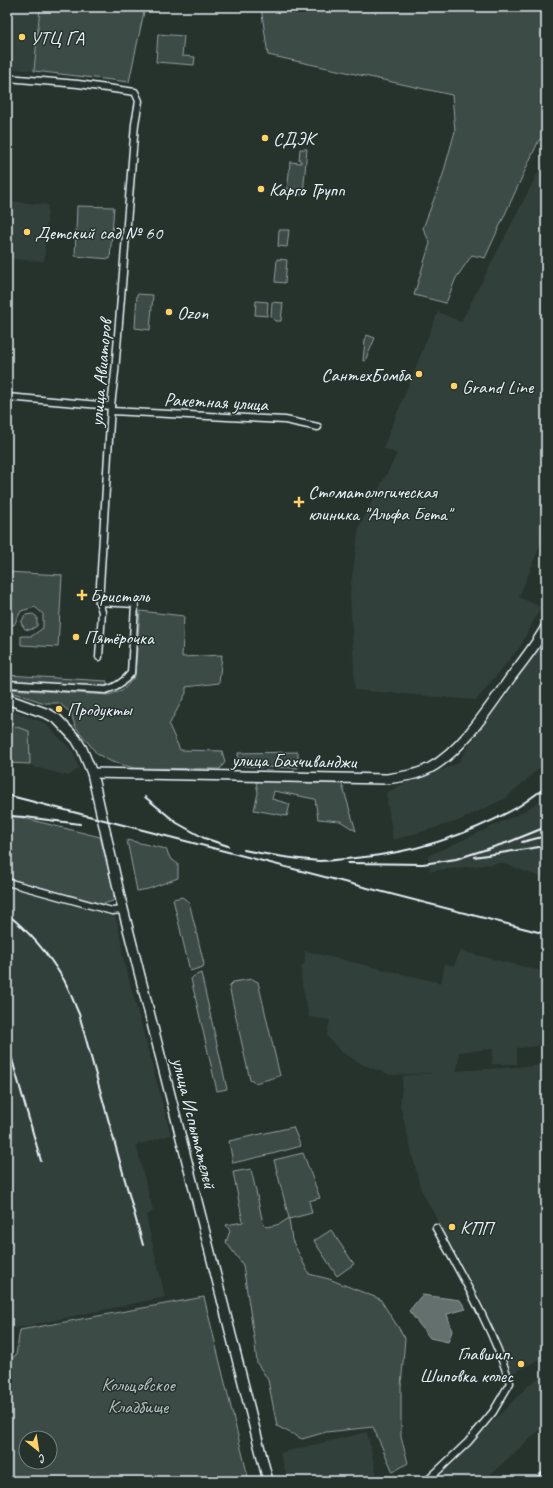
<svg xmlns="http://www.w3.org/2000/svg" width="553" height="1488" font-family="Caveat,sans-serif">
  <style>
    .built { fill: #333f3a }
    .green { fill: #3e4b47; stroke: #939ea0; fill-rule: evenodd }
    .water { fill: #636f6d; stroke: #98a3a5 }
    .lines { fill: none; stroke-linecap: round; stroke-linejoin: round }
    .minor-casing { stroke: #e8f1f8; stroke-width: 9 }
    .secondary-casing { stroke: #e8f1f8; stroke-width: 12 }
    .minor { stroke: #26332d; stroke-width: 6 }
    .secondary { stroke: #26332d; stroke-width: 9 }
    .rail { stroke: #e8f1f8; stroke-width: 2 }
    .poi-dot { fill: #ffd166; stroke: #26332d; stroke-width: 1.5 }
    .labels { text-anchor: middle; stroke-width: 3; stroke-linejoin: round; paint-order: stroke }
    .poi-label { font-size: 19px; fill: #e8f1f8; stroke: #26332d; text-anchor: start }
    .street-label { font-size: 19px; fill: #e8f1f8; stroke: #26332d }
    .park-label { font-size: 19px; fill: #b5bfc3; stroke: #26332d }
  </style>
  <rect width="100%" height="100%" fill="#26332d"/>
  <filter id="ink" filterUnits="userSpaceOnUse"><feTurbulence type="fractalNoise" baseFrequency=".025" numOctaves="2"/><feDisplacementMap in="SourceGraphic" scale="8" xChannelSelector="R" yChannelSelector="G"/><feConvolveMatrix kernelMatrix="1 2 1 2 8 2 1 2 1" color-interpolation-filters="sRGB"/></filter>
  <g filter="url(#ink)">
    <!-- built -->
    <g class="built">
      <polygon points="7,7 40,7 34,71 7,68"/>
      <polygon points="546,157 546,531 519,597 541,607 520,647 476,700 355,690 350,592 359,527 397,454 383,448 438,312 461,322"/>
      <polygon points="7,201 48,205 44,261 7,259"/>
      <polygon points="546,635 546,762 506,798 458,821 393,840 386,793 405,783 457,764 490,715 506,696"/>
      <polygon points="7,709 45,723 73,752 79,768 69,776 34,767 30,764 29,731 7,724"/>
      <polygon points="546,797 546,879 501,863 430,871 428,856 521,813"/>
      <polygon points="7,887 115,915 122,943 122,954 171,1135 136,1145 153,1211 146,1216 165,1297 12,1329 12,1348 7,1353"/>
      <polygon points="305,951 441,983 445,964 454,966 460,951 546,972 546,1045 517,1048 517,1064 492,1064 493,1049 459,1052 457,1071 546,1065 546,1356 513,1373 483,1304 421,1190 400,1105 403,1076 433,1073 391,1075 364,1065 341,1052 327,1036 330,1020 309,1017 302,984 301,972 302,966 305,963"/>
      <polygon points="546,1373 546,1424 483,1481 434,1481 530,1384"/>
      <polygon points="367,1432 378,1481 288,1481 280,1453"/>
    </g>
    <!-- green -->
    <g class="green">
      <polygon points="40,7 145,7 129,82 34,71"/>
      <polygon points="261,7 546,7 546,137 539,140 485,258 472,255 456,278 446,303 414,295 430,243 423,228 442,178 455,131 452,95 268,55"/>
      <polygon points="158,34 184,36 182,56 195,57 194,65 156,62"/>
      <polygon points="300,149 307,149 303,195 287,194 290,162 301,163 301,161 299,160"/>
      <polygon points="77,206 114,207 110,259 75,256"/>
      <polygon points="279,230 289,230 287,247 278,246"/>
      <polygon points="277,259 287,260 285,283 275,282"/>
      <polygon points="137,294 153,295 150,330 135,328"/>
      <polygon points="256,301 268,302 267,316 255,315"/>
      <polygon points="272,302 283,303 281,321 275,321 271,317"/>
      <polygon points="367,335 375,338 365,361 363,361 365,340"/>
      <polygon points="7,572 62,575 58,647 21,645 21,636 32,636 43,628 43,614 35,607 21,611 14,625 7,624"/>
      <polygon points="140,611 184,616 182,657 222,655 219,683 186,687 186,693 169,725 180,750 222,751 225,762 220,769 134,768 112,762 97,754 75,726 71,713 59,703 45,703 7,691 7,689 109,695 124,689 135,676"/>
      <polygon points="33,614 37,617 37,626 30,630 25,629 21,623 25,615"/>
      <polygon points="7,675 107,681 106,689 7,683"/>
      <polygon points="7,724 29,731 30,764 7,763"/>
      <polygon points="298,752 298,768 260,767 239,765 238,753"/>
      <polygon points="263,781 342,784 356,831 340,821 318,819 315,799 274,791 272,799 290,804 287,816 254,810 258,793 256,782"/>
      <polygon points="7,814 100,837 114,892 113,901 103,904 7,878"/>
      <polygon points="127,840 166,849 170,858 178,864 178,878 148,889 137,891"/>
      <polygon points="182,897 189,902 204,964 203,967 190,971 173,899"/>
      <polygon points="201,973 227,1089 217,1091 191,979 194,976"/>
      <polygon points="252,979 258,982 280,1076 255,1083 250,1080 229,986 233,982"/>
      <polygon points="293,1127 301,1146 272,1154 233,1163 229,1141"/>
      <polygon points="303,1153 320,1198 309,1201 312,1213 289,1219 292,1240 309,1274 329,1279 380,1299 405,1338 401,1387 401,1437 408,1463 393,1472 373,1427 326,1432 302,1439 277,1426 268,1380 257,1363 255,1344 243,1265 226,1242 230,1231 226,1225 243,1222 233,1172 251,1169 263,1223 267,1227 280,1224 289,1218 274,1160"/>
      <polygon points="331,1230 354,1264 337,1276 314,1241"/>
      <path d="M 204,1297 L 249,1481 L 7,1481 L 7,1362 L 16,1355 L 20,1330 ZM 26,1438 L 50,1438 L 50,1462 L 26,1462 Z"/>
    </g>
    <!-- water -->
    <polygon class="water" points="422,1295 460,1300 466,1309 447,1314 452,1331 448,1342 430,1338 409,1311"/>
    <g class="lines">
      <!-- minor casing -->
      <g class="minor-casing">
        <g id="minor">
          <polyline points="7,78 78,84 135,92 139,101 135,124 115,372 111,406 99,602 102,612 99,657"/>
          <polyline points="7,397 111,406"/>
          <polyline points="111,411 285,420 318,427"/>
          <path d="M 7,684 L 106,690 C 116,687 124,682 131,673 L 135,604 L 99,602"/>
          <polyline points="7,882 112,911 123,910"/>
          <path d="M 427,1481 L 468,1442 L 493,1412 L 510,1383 C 493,1329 463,1278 436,1228"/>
        </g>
      </g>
      <!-- secondary casing -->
      <g class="secondary-casing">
        <g id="secondary">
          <polyline points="7,699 48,714 57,719 76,739 82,749 92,773 121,901 268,1481"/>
          <path d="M 92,773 L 386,779 C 401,777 417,775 430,768 C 462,751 490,706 511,677 C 523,661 536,645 546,627"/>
        </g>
      </g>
      <!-- minor -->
      <use href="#minor" class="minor"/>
      <!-- secondary -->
      <use href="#secondary" class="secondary"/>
      <!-- rail -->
      <g class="rail">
        <polyline points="7,795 546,934"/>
        <polyline points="145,797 177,823 204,838 228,846"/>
        <polyline points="7,816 25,817 80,824"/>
        <polyline points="522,842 546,836"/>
        <path d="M 244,850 C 269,855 294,859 319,861 C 331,861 344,859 355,858 C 412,853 466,836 516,808 C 526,802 536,794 546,787"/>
        <polyline points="474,857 546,846"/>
        <polyline points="348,863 423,864 456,859 509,842 546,827"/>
        <path d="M 7,914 C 30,932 49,955 64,980 C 70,991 74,1003 79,1014 L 143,1245"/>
        <polyline points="7,1042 41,1161"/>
        <polyline points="532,1481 546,1470"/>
        <polyline points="543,1481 546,1479"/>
      </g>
    </g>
  </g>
  <!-- markers -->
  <g class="poi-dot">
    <circle cx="22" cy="37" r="4"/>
    <circle cx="265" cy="138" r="4"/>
    <circle cx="261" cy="189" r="4"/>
    <circle cx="27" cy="232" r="4"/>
    <circle cx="169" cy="312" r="4"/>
    <circle cx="419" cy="374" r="4"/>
    <circle cx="454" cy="386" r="4"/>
    <path d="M297 496h4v4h4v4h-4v4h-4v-4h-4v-4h4z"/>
    <path d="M80 589h4v4h4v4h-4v4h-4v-4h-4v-4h4z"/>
    <circle cx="76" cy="637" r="4"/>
    <circle cx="59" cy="709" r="4"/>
    <circle cx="452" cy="1227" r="4"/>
    <circle cx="521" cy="1364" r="4"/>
  </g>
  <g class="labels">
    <!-- poi labels -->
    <g class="poi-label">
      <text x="30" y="44">УТЦ ГА</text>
      <text x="273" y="145">СДЭК</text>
      <text x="269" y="196">Карго Групп</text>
      <text x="35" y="239">Детский сад № 60</text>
      <text x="177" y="319">Ozon</text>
      <text x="411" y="381" text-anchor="end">СантехБомба</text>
      <text x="462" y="393">Grand Line</text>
      <text x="308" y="498">Стоматологическая<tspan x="308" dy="22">клиника "Альфа Бета"</tspan></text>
      <text x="90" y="602">Бристоль</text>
      <text x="84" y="644">Пятёрочка</text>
      <text x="67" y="716">Продукты</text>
      <text x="460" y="1234">КПП</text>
      <text x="513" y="1360" text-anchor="end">Главшип.<tspan x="513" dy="22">Шиповка колес</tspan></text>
    </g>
    <!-- street labels -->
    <g class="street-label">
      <text transform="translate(100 373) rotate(-85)" y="7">улица Авиаторов</text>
      <text transform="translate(216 401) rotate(3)" y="7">Ракетная улица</text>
      <text transform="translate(294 760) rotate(1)" y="7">улица Бахчиванджи</text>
      <text transform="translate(195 1123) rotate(76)" y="7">улица Испытателей</text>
    </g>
    <!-- park labels -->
    <g class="park-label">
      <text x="138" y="1391">Кольцовское<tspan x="138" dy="22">Кладбище</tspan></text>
    </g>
  </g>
  <!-- margin -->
  <rect width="553" height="1488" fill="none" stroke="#26332d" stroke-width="24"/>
  <rect x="12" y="12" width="529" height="1464" fill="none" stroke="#e8f1f8" stroke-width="1.5" filter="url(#ink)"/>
  <!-- north arrow -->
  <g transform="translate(38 1450) rotate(150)"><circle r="19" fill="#26332d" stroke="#747f7e"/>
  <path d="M0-3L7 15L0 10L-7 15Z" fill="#ffd166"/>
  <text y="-6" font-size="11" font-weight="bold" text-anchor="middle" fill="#e8f1f8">С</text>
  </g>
</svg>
